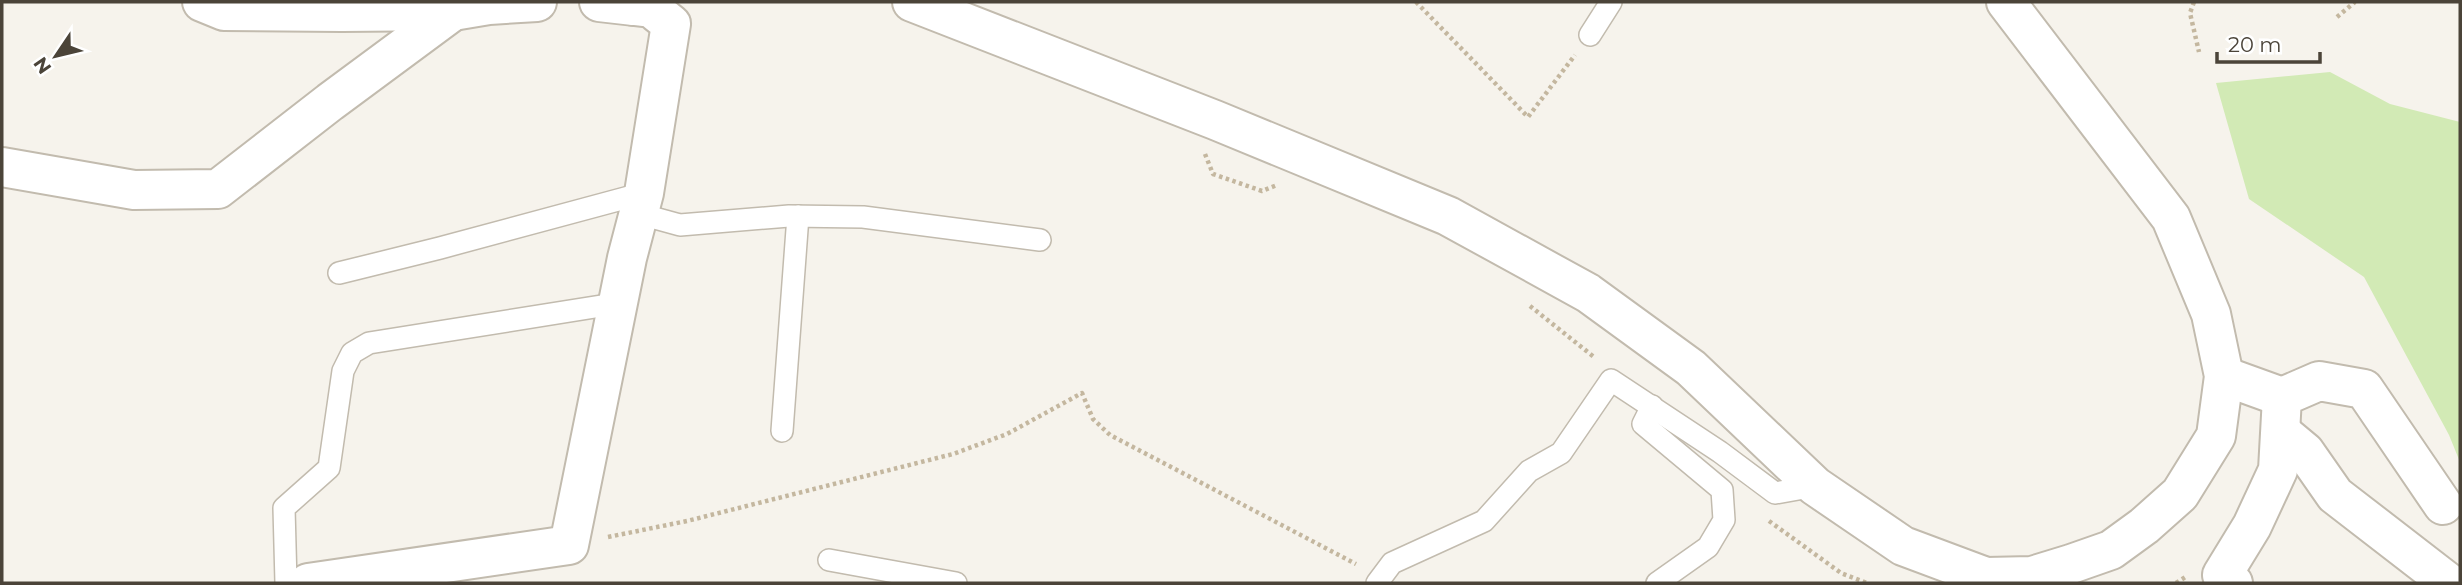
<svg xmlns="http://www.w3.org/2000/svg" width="2462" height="585" font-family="Montserrat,sans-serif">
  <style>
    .green { fill: #d2eab5 }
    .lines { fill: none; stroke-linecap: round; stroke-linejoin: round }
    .service-casing { stroke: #c2bbae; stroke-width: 24 }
    .minor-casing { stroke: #c2bbae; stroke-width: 42 }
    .tertiary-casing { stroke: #c2bbae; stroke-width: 42 }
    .path { stroke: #c4b79f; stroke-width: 4.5; stroke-dasharray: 3.5 3.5; stroke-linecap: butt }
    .service { stroke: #fff; stroke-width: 21 }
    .minor { stroke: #fff; stroke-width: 38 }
    .tertiary { stroke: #fff; stroke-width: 38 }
  </style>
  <rect width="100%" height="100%" fill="#f6f3ec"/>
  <!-- green -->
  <polygon class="green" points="2330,72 2390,104 2460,122 2460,462 2449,435 2364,277 2249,199 2216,83"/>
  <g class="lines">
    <!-- service casing -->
    <g class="service-casing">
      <g id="service">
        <polyline points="1590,35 1611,2"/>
        <polyline points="640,214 680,225 789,216 863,217 1040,240"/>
        <polyline points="339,273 440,248 644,193"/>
        <polyline points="1652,406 1643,424 1722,490 1724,520 1708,547 1657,583"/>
        <polyline points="782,431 798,216"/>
        <polyline points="829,560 956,583"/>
        <polyline points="286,583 284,508 329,468 343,371 352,353 369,343 620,303"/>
        <polyline points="1377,583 1392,563 1484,521 1529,471 1561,453 1611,380 1720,452 1775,493 1815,486"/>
      </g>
    </g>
    <!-- minor casing -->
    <g class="minor-casing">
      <g id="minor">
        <polyline points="202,2 224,11 342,12 453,11 489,5 537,2"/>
        <polyline points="599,2 634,6 635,2"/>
        <polyline points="2,167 134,190 218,189 330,102 453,11"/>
        <polyline points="2224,376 2282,397"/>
        <polyline points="2281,432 2305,452 2335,495 2449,583"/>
        <polyline points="308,583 569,545 627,258 644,193 671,24 651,8 634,6"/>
        <polyline points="2233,583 2222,575 2252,526 2278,470 2282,397 2319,381 2364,389 2443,505"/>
      </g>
    </g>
    <!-- tertiary casing -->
    <g class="tertiary-casing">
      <polyline id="tertiary" points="912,2 1215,120 1448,216 1588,293 1691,368 1815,486 1903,546 1986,577 2032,576 2071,564 2111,550 2144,526 2180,494 2216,436 2224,376 2211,314 2171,218 2006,2"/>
    </g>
    <!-- path -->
    <g class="path">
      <polyline points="1416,2 1528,117 1575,55"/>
      <polyline points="2194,2 2190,13 2199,52"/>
      <polyline points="2337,17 2355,2"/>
      <polyline points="1205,154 1213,174 1262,191 1277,185"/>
      <polyline points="1530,306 1594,357"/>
      <polyline points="1769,521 1841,573 1867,583"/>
      <polyline points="608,537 687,521 953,454 1007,434 1082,393 1093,419 1110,435 1356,564"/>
      <polyline points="2176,583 2187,576"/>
    </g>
    <!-- service -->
    <use href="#service" class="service"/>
    <!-- minor -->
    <use href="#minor" class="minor"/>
    <!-- tertiary -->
    <use href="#tertiary" class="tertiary"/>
  </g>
  <!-- border -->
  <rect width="2462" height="585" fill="none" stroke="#4b4439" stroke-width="7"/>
  <!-- north arrow -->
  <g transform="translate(56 56) rotate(235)" stroke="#ffffff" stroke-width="5" paint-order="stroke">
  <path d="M0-5L12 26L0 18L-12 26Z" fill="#4b4439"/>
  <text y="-10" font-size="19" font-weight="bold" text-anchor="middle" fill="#4b4439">N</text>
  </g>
  <!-- scale -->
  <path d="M2217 52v10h103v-10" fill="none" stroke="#4b4439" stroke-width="3.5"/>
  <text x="2228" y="52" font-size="21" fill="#4b4439" stroke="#ffffff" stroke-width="5" paint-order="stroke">20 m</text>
</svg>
